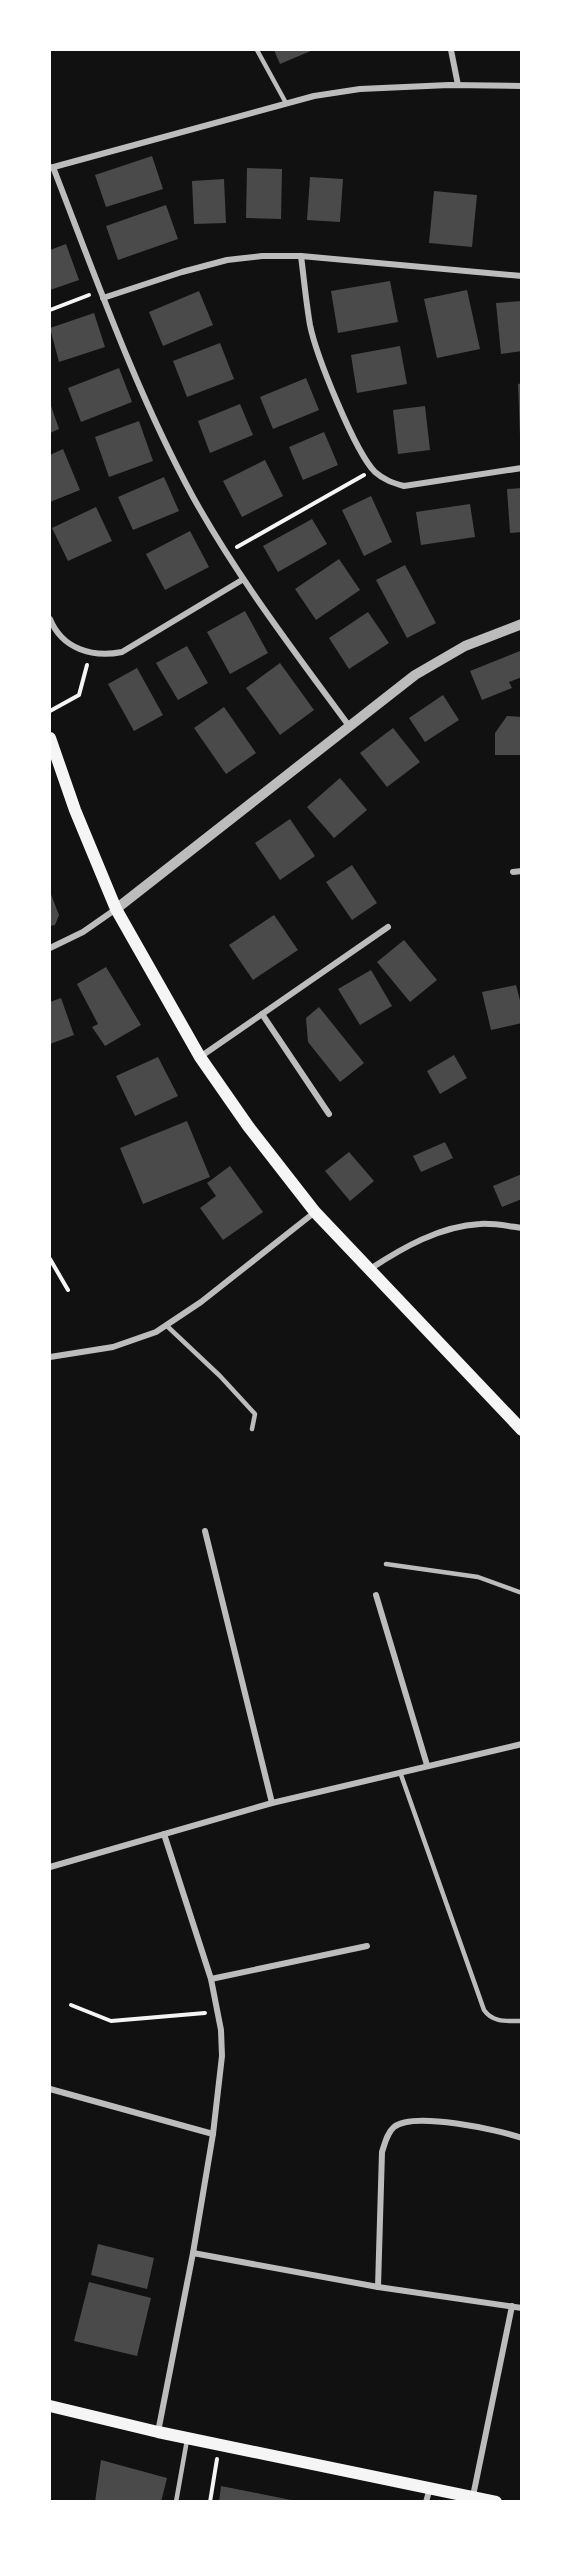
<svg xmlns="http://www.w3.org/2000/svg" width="571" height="2551" font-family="Barlow,sans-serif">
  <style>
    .building { fill: #4a4a4a }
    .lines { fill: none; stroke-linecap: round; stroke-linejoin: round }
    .path { stroke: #f5f5f5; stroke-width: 4 }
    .service { stroke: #bcbcbc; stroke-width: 4.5 }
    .minor { stroke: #bcbcbc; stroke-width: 6 }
    .tertiary { stroke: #bcbcbc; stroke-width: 10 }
    .secondary { stroke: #f5f5f5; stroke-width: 12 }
  </style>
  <rect width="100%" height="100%" fill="#111"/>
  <!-- building -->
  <g class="building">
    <polygon points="274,50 313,50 280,64"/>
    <polygon points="152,156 163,189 106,207 95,175"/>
    <polygon points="247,168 282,169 281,219 246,218"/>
    <polygon points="310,177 343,179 340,222 307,220"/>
    <polygon points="224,179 226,223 194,224 192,181"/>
    <polygon points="434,191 477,195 472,247 429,243"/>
    <polygon points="166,205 178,239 118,260 106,226"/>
    <polygon points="66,244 79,280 50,290 50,250"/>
    <polygon points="390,281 398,322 338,333 331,291"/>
    <polygon points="467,290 480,349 437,358 424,299"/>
    <polygon points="199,291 213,325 163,346 149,312"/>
    <polygon points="522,301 522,351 501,354 496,303"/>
    <polygon points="94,313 105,347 59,362 50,328"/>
    <polygon points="220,343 234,379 187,397 173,361"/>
    <polygon points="400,346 407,384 357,393 351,355"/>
    <polygon points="119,368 132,402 81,422 68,388"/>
    <polygon points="306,378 319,410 273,429 260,397"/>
    <polygon points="522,383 522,436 520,436 518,384"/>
    <polygon points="50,403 59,429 50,433"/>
    <polygon points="240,404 253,435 210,453 198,421"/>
    <polygon points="425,406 430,450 398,454 393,410"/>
    <polygon points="139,421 153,461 109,477 95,437"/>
    <polygon points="324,432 338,465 303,480 289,447"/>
    <polygon points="63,449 80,490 50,502 50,455"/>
    <polygon points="265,460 283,496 242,517 223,481"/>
    <polygon points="164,477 179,511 133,530 118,497"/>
    <polygon points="522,488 522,532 510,533 507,489"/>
    <polygon points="371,496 392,542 364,556 342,510"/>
    <polygon points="470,504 475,537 421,545 416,512"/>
    <polygon points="96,507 112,541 68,561 52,528"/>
    <polygon points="312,519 327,544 278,572 263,546"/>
    <polygon points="190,531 209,567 165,590 146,554"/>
    <polygon points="339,559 360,590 316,620 295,589"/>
    <polygon points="405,565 436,623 407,638 376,580"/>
    <polygon points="245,611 268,653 230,674 207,632"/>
    <polygon points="368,612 389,643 349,669 329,638"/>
    <polygon points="187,646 208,683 178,700 156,663"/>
    <polygon points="520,651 522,677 509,682 512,688 482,700 470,671"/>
    <polygon points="280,663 314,710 280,735 246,688"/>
    <polygon points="137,668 163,715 134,731 108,684"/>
    <polygon points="443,695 459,720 425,742 409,718"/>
    <polygon points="224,707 256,753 226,774 194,728"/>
    <polygon points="507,716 522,717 522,755 495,755 495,733"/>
    <polygon points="393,728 420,762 387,787 360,753"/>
    <polygon points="340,778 367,810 334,838 307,807"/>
    <polygon points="290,819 315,856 280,880 255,843"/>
    <polygon points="352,865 377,903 352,920 326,882"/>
    <polygon points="50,892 59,915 55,925 50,926"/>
    <polygon points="274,915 298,950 253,980 229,945"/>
    <polygon points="404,940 437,980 410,1002 377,962"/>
    <polygon points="106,967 141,1025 105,1046 92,1027 98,1024 77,984"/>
    <polygon points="371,970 392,1006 360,1025 338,989"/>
    <polygon points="516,985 522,1008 522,1023 491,1030 482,992"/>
    <polygon points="61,998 74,1035 50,1044 50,1002"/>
    <polygon points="319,1007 364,1063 340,1082 308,1042 306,1018"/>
    <polygon points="454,1055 467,1078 440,1094 427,1071"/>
    <polygon points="158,1057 178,1096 135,1116 116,1076"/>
    <polygon points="187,1121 210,1177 143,1204 120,1148"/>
    <polygon points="445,1142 453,1158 421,1172 413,1156"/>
    <polygon points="349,1152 374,1181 350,1201 325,1171"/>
    <polygon points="230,1166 263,1212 223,1240 200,1208 216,1196 207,1183"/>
    <polygon points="522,1174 522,1199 502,1207 493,1186"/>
    <polygon points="98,2244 154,2258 147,2289 91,2275"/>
    <polygon points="89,2282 151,2298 137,2356 74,2341"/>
    <polygon points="101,2460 167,2478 161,2502 95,2502"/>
    <polygon points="221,2486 291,2500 291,2502 219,2502"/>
  </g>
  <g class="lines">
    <!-- path -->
    <g class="path">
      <polyline points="50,310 89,295"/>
      <polyline points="237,547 364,475"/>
      <polyline points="50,711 79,695 87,665"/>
      <polyline points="50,1259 68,1290"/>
      <polyline points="71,2005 111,2021 205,2013"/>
      <polyline points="210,2502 217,2459"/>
    </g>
    <!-- service -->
    <g class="service">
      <polyline points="257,50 286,103"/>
      <polyline points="167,1326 220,1376 255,1414 252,1429"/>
      <polyline points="386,1564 478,1577 522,1593"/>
      <path d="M 400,1772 L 484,2010 C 493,2023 507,2021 522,2021"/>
      <polyline points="176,2502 187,2440"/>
    </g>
    <!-- minor -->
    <g class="minor">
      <polyline points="451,50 458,85"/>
      <path d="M 53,167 C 96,278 136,392 193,497 C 238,578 294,651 349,726"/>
      <polyline points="50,168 314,96 360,89 449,85 522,86"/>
      <path d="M 301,256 C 304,279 306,302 310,325 C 316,355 355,452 375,472 C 384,480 393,483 404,486 L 522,468"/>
      <polyline points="103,298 182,272 227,260 262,256 301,256 522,276"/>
      <path d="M 50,619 C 62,649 93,658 122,652 L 242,580"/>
      <polyline points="513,872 522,871"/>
      <polyline points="50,948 83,932 116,909"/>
      <polyline points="262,1014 329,1114"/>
      <polyline points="200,1057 388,927"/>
      <path d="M 370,1269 C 402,1248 440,1226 480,1224 C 493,1223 508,1226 522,1228"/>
      <polyline points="50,1357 113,1347 156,1332 201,1302 315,1212"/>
      <polyline points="205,1531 272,1803"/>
      <polyline points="376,1595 427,1765"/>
      <polyline points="50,1867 272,1803 522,1744"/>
      <polyline points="211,1979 367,1946"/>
      <polyline points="50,2089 213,2134"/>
      <polyline points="193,2253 378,2287 522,2308"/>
      <path d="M 378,2287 L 382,2152 C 385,2143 387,2133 394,2127 C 413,2111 499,2130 522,2138"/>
      <polyline points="158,2432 193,2253 213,2134 222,2056 221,2030 211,1979 164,1834"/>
      <polyline points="473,2496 512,2306"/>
      <polyline points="426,2502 430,2488"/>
    </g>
    <!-- tertiary -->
    <polyline class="tertiary" points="116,909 415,675 465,646 522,624"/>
    <!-- secondary -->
    <g class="secondary">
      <polyline points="50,738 75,810 116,909 200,1057 248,1126 315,1212 522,1430"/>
      <polyline points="50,2406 158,2432 496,2502"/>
    </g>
  </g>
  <!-- border -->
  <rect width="571" height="2551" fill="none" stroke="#ffffff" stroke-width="102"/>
</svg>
